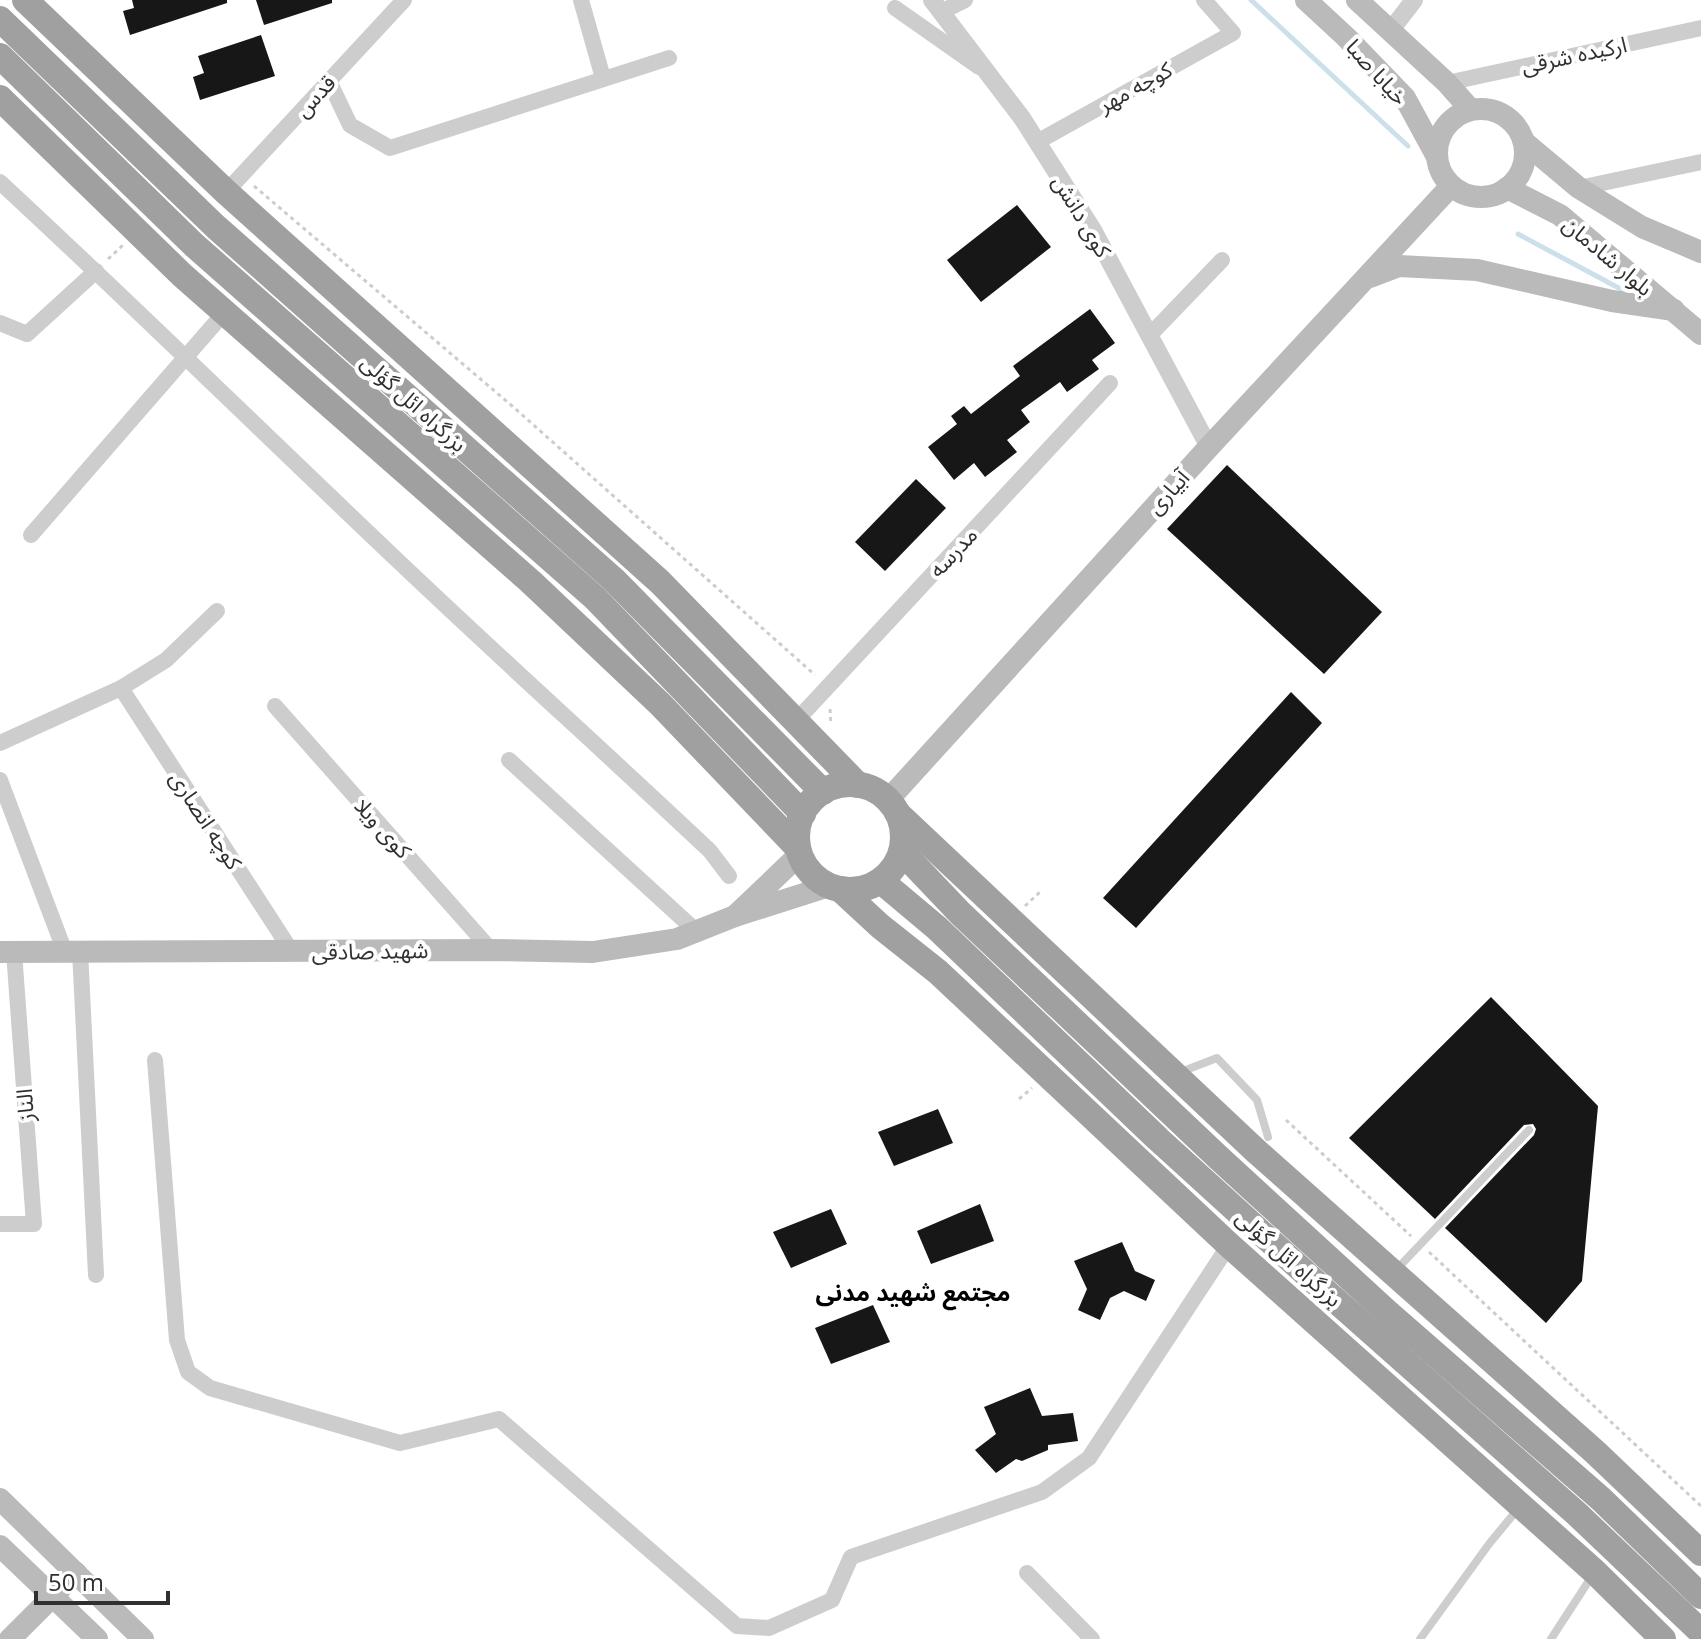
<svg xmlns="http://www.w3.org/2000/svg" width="1701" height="1639" font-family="'Open Sans','Noto Sans Arabic',sans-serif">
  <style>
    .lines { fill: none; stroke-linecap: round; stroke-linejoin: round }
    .stream { stroke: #cce0eb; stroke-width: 5 }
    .building { fill: #171717 }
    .path { stroke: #cdcdcd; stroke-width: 3; stroke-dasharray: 4 4; stroke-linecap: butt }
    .service { stroke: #cdcdcd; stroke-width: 8 }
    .minor { stroke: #cdcdcd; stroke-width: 16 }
    .tertiary { stroke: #cdcdcd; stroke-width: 18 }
    .secondary { stroke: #bababa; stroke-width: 22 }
    .trunk { stroke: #a0a0a0; stroke-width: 26 }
    .labels { text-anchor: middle; stroke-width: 8; stroke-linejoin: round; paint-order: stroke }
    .street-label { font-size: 22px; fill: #303030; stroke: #fff }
    .neighbourhood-label { font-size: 24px; font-weight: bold; fill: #000; stroke: #fff }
  </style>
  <rect width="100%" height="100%" fill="#fff"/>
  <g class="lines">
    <!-- stream -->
    <g class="stream">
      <polyline points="1251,0 1408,146"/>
      <polyline points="1518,234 1630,294"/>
    </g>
  </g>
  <!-- building -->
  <g class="building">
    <polygon points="132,0 227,0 227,3 130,35 123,11 134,8"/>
    <polygon points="256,0 332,0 332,3 264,25"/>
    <polygon points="261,35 275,76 200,100 193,77 204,73 198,56"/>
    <polygon points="1017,205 1051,247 981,302 947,260"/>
    <polygon points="1090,309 1115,343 1092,360 1099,369 1067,392 1060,382 1021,410 1030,422 1007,440 1017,452 985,477 974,463 954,480 928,447 957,424 951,416 964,406 971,414 1020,376 1013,366"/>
    <polygon points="1227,465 1382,612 1324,674 1167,529"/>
    <polygon points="916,479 946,508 885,571 855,542"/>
    <polygon points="1291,692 1322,723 1136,928 1103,898"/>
    <polygon points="1491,997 1598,1106 1582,1281 1546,1323 1445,1228 1534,1135 1536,1129 1533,1124 1524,1125 1435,1219 1349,1138"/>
    <polygon points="938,1109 953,1143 894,1166 878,1132"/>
    <polygon points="980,1204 994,1241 931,1264 917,1231"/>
    <polygon points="831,1209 847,1244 791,1268 773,1232"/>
    <polygon points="1122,1242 1135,1271 1155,1280 1146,1301 1124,1291 1110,1298 1100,1320 1078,1310 1087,1289 1074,1261"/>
    <polygon points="873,1305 890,1342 831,1364 815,1328"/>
    <polygon points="1030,1388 1042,1416 1073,1413 1078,1441 1048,1445 1048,1450 1022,1461 1016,1459 996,1473 975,1450 996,1434 984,1407"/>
  </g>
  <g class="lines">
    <!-- path -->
    <g class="path">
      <polyline points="254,186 511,405 815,675"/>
      <polyline points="108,259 123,245"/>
      <polyline points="830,709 831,725"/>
      <polyline points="1025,906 1042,890"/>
      <polyline points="1019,1099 1032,1088"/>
      <polyline points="1286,1120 1411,1236"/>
      <polyline points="1429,1252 1701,1506"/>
    </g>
    <!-- service -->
    <g class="service">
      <polyline points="1178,1073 1217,1058 1257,1100 1268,1137"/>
      <polyline points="1396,1270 1529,1130"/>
      <polyline points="1420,1639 1489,1544 1517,1510"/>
      <polyline points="1551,1639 1592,1576"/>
    </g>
    <!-- minor -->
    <g class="minor">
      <polyline points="581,0 603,78"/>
      <polyline points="895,8 979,67"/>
      <polyline points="941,12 965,0"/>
      <polyline points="329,81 350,125 390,148 669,58"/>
      <polyline points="1447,83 1701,28"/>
      <polyline points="1037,142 1233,33 1204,0"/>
      <path d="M 0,182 C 134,306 263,433 395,558 C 499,657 606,753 710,851 L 729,876"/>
      <polyline points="1579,188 1701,162"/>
      <polyline points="226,192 404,0"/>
      <polyline points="0,323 27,334 96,271"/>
      <polyline points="1149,336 1222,260"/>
      <polyline points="31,535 224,313"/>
      <polyline points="121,688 292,952"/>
      <polyline points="275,706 491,950"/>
      <polyline points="796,721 1110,383"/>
      <polyline points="0,743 121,688 166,660 217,611"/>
      <polyline points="509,760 696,931"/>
      <polyline points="0,780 65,952"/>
      <polyline points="80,951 96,1275"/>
      <polyline points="155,1060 177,1340 188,1372 210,1388 400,1443 499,1419 737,1626 769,1628 832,1600 851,1557 1042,1492 1089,1458 1229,1245"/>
      <polyline points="0,1224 34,1224 14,952"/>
      <polyline points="1027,1573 1092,1639"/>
    </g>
    <!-- tertiary -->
    <g class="tertiary">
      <polyline points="932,0 1022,118 1093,230 1209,447"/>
      <polyline points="1391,30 1414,0"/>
    </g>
    <!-- secondary -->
    <g class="secondary">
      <polyline points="1306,0 1346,37 1405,98 1436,155"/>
      <polyline points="1357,0 1447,83 1470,109"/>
      <circle cx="1481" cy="153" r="44"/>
      <polyline points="1524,142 1579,188 1642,227 1701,252"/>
      <polyline points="1507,188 1560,215 1701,334"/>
      <polyline points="1370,277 1399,266 1477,270 1612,301 1674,310"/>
      <polyline points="888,800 1209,447 1451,186"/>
      <polyline points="800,854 735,916 829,886"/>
      <polyline points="0,952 491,950 593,952 677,939 735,916"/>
      <polyline points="0,1499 143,1639"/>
      <polyline points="0,1546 97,1639"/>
      <polyline points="10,1639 76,1573"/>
    </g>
    <!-- trunk -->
    <g class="trunk">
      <polyline points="25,0 226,192 660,582 858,785"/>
      <polyline points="0,19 216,227 614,580 823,792"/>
      <polyline points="0,56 194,245 595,598 803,814"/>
      <polyline points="0,98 182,275 531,582 660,704 798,848"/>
      <circle cx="850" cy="837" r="53"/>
      <polyline points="898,814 1256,1151 1595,1452 1701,1553"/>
      <polyline points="902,852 960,913 1220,1159 1387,1312 1601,1499 1701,1596"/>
      <polyline points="881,881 937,928 1158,1139 1325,1291 1577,1514 1701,1632"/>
      <polyline points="840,889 880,926 938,972 1229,1245 1595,1572 1663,1639"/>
    </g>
  </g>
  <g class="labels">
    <!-- street labels -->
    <g class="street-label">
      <text transform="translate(1574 55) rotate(-12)" y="8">ارکیده شرقی</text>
      <text transform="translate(1377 72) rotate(48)" y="8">خیابا صبا</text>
      <text transform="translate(1135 87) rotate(-29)" y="8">کوچه مهر</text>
      <text transform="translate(315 96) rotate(-47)" y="8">قدس</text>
      <text transform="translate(1082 216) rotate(59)" y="8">کوی دانش</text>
      <text transform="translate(1608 256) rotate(40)" y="8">بلوار شادمان</text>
      <text transform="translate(414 403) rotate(42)" y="8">بزرگراه ائل گؤلی</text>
      <text transform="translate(1168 492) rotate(-48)" y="8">آبیاری</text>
      <text transform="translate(953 552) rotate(-47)" y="8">مدرسه</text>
      <text transform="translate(206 820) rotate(57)" y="8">کوچه انصاری</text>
      <text transform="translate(383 828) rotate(48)" y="8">کوی ویلا</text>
      <text transform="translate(370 951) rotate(-1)" y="8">شهید صادقی</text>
      <text transform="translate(25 1105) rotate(-94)" y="8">الناز</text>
      <text transform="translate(1289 1258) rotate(42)" y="8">بزرگراه ائل گؤلی</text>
    </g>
    <!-- neighbourhood labels -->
    <g class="neighbourhood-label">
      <text x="913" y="1301">مجتمع شهید مدنی</text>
    </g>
  </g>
  <!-- scale -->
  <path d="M36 1591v12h132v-12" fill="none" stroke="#303030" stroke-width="4"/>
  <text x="48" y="1591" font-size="24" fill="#303030" stroke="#ffffff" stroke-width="6" paint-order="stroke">50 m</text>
</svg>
